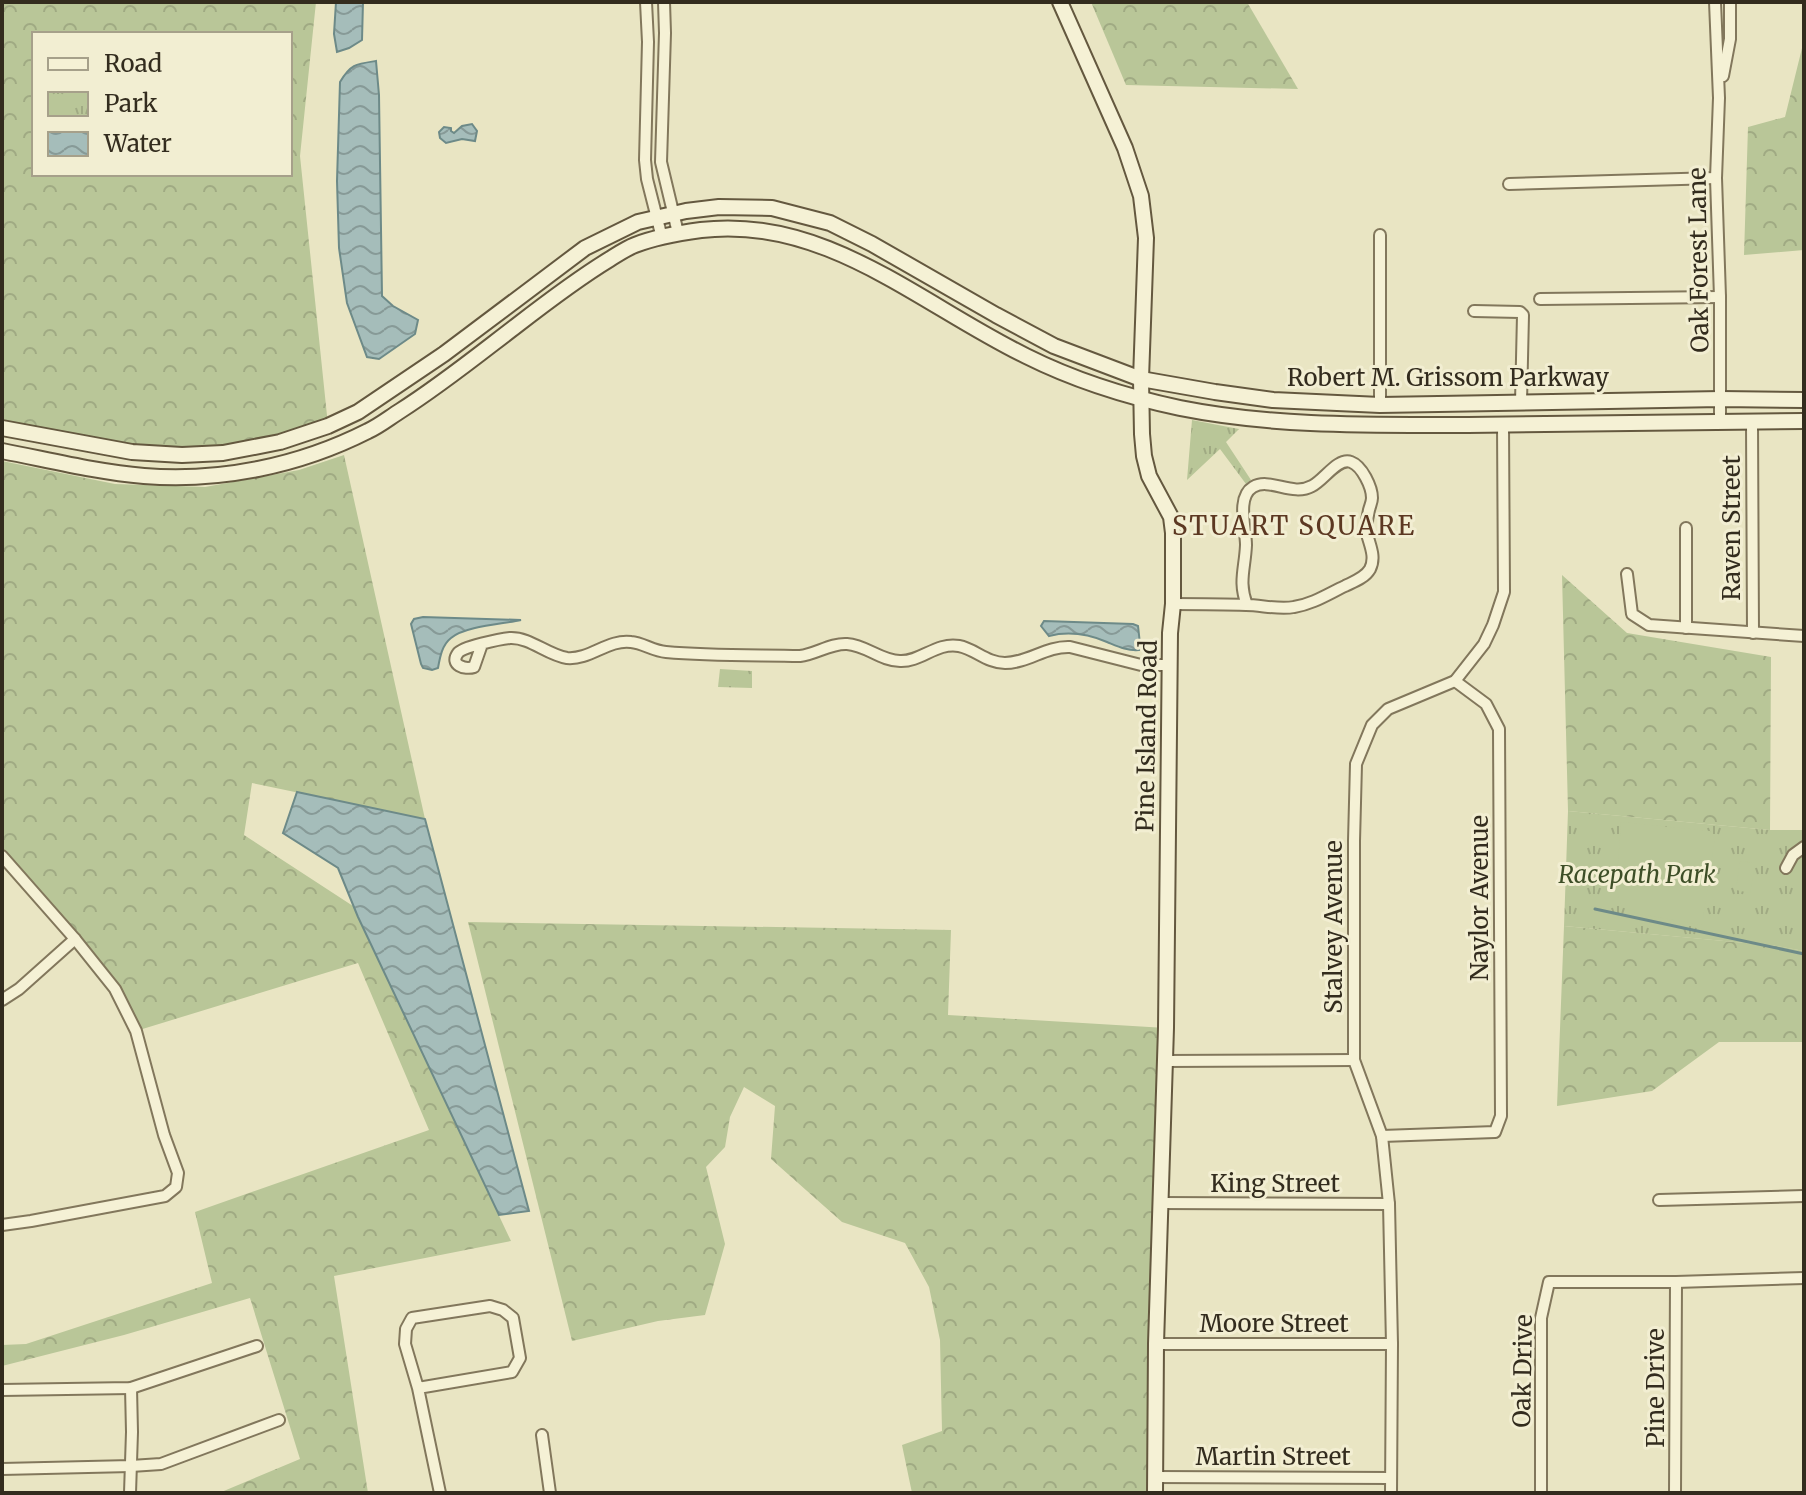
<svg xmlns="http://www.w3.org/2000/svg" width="1806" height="1495" font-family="Merriweather,serif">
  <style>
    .forest { fill: url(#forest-crowns); fill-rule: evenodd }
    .park { fill: url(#park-tufts) }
    .pitch { fill: #b9c698 }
    .water { fill: url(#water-waves); stroke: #6d8a88; stroke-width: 2 }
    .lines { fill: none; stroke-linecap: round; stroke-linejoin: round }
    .stream { stroke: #6d8a88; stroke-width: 3 }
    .street-casing { stroke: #82775c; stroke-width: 14 }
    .secondary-casing { stroke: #64583f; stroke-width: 18 }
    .street { stroke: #f5f1d5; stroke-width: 10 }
    .secondary { stroke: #f5f1d5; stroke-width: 14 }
    .labels { text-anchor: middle; stroke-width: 6; stroke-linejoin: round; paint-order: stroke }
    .street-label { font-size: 24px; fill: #332c1e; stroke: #f2eed2 }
    .park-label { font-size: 24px; font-style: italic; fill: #3d4e27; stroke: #f2eed2 }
    .neighbourhood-label { font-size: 26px; letter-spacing: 2px; fill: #5c3822; stroke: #f2eed2 }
  </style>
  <defs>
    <pattern id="forest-crowns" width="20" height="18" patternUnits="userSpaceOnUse" patternTransform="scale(2)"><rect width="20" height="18" fill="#b9c698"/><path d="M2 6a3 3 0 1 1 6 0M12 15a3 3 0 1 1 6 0" fill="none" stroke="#a0aa83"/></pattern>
    <pattern id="park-tufts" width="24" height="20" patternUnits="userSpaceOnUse" patternTransform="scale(2)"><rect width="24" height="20" fill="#b9c698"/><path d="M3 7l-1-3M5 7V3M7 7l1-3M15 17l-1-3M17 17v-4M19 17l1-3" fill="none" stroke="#a0aa83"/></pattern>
    <pattern id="water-waves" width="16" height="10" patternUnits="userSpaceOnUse" patternTransform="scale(2)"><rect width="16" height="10" fill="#a5bdba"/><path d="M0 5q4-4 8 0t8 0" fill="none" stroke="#879a97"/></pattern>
  </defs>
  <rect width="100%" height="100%" fill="#e9e5c3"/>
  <!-- forest -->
  <g class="forest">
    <path d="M 2,2 L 316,2 L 300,156 L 328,425 L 280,442 L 182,453 L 2,428 ZM 34,34 L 290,34 L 290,174 L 34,174 Z"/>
    <polygon points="1091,2 1247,2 1298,89 1126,85"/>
    <polygon points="1804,40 1804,250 1744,255 1748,127 1785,117"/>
    <polygon points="344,455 425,819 252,783 244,835 353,906 511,1241 334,1276 368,1493 219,1493 300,1459 250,1298 124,1335 2,1366 2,1345 26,1344 212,1283 195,1212 429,1130 358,963 136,1031 115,989 2,856 2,461 115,484 205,487 299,470"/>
    <polygon points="1562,575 1627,633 1771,657 1770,830 1568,811"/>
    <polygon points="468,922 951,930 948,1015 1166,1028 1155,1493 912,1493 902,1445 942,1431 940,1340 929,1287 905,1243 842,1222 771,1159 775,1106 744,1087 730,1117 725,1147 706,1167 725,1244 705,1315 658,1321 572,1341"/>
    <polygon points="1564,926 1778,946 1804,951 1804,1042 1719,1042 1652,1091 1557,1106"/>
  </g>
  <!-- park -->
  <g class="park">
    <polygon points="1192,420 1239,429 1226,442 1251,480 1246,484 1220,449 1187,480"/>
    <polygon points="720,669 752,671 752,688 718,687"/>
    <polygon points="1568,811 1770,830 1804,830 1804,951 1777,946 1564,926"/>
  </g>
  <!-- pitch -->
  <g class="pitch">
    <polygon points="1621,822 1710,831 1715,837 1702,925 1639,914 1622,907 1616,890"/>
    <polygon points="1740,861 1755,863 1750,893 1736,890"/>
  </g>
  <!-- water -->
  <g class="water">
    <polygon points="336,2 363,2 362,40 349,48 337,52 334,34"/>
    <path d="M 376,61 L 379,95 L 382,296 L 393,306 L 418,320 L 415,334 L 379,359 L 367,357 L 347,303 L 339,248 L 337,181 L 340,82 C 351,64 356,64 376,61 Z"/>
    <polygon points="472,124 477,131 475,141 462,139 446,143 440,138 439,132 444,127 451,128 451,131 454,133 462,126"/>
    <path d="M 423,617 L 521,620 C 503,624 465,626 451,638 C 442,645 440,657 438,668 L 432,670 L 423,668 L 421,664 L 411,624 L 414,619 Z"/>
    <path d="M 1044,621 L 1133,624 L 1138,626 L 1140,644 L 1139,650 C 1127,651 1117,646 1107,642 C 1088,634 1069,631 1049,636 L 1041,626 Z"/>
    <polygon points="297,792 425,819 529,1211 499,1215 358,917 338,868 283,833"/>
  </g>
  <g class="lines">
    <!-- stream -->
    <polyline class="stream" points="1595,909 1804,954"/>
    <!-- street casing -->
    <g class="street-casing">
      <g id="street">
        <polyline points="646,2 648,42 645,160 647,179 662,238"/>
        <polyline points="664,2 665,33 661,162 678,233"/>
        <polyline points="1715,2 1719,98 1716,178 1720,297 1720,422"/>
        <polyline points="1723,76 1730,39 1730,2"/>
        <polyline points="1509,184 1716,178"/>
        <polyline points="1380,235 1380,405"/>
        <polyline points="1540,299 1720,297"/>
        <polyline points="1474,311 1520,312 1523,315 1521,402"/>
        <polyline points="1752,422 1753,633"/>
        <polyline points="1627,574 1632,614 1649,625 1804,636"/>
        <path d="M 1173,604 C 1197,604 1221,604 1246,605 C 1261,605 1279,610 1294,607 C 1313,604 1328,594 1345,586 C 1353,582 1365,578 1370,569 C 1376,557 1370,546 1367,534 C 1366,526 1367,518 1369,510 C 1370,506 1372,502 1372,498 C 1372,487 1362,466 1351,462 C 1338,457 1324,480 1312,486 C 1292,497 1270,477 1253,487 C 1236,497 1246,529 1246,545 C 1245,569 1238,582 1247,605"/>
        <polyline points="1686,628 1686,528"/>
        <path d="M 482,644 L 474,667 C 465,670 449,665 458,653 C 462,647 500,639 510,638 C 530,637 547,655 567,658 C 590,660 608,639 631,642 C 643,643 653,651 666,652 C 710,656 755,655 800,656 C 816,654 831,643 847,644 C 866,645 881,661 900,661 C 921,662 936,642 959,646 C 975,649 987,663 1005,663 C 1028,663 1046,646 1070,647 L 1141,665 L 1170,665"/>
        <polyline points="2,856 75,939 115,989 136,1031 164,1135 178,1173 176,1187 165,1196 31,1221 2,1225"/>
        <polyline points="1786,868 1793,855 1804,847"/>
        <polyline points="2,1000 19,989 75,939"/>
        <polyline points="1165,1061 1354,1060"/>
        <polyline points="1382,1136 1495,1132 1501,1116 1499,729 1486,704 1455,681"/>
        <polyline points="1659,1200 1804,1196"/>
        <polyline points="1161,1203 1389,1204"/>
        <polyline points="1156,1344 1392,1344"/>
        <polyline points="418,1388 512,1372 520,1358 513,1318 503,1310 490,1306 412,1318 406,1329 405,1344 418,1388 440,1493"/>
        <polyline points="2,1390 131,1388 257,1346"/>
        <polyline points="542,1435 550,1493"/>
        <polyline points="2,1469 131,1466 161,1464 279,1420"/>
        <polyline points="1155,1477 1391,1478"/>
        <polyline points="130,1493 132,1432 131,1388"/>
        <polyline points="1391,1493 1392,1344 1389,1204 1382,1136 1354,1060 1354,841 1356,764 1372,725 1388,709 1455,681 1484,644 1493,625 1504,592 1503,425"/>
        <polyline points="1541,1493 1541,1318 1549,1282 1676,1282 1804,1278"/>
        <polyline points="1675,1493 1676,1282"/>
      </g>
    </g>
    <!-- secondary casing -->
    <g class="secondary-casing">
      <g id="secondary">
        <polyline points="1060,2 1125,148 1141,196 1146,238 1141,379 1142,434 1144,456 1149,476 1171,517 1173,533 1173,604 1170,633 1166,1028 1156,1344 1155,1493"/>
        <polyline points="2,428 132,452 182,455 223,453 280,442 328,426 358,412 444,354 585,248 638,222 686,211 719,207 772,208 830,223 872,244 996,315 1054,346 1141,379 1215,392 1273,400 1380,405 1721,399 1804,400"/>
        <path d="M 2,451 C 49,460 96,472 144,476 C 220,482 299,466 368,431 C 379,426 389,418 400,411 C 441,385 478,355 516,326 C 547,302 577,279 610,259 C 618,254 627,248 635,245 C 655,237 679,233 701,230 C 825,215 921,305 1026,356 C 1074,380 1128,397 1180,408 C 1275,427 1371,425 1468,425 C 1580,424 1692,423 1804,421"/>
      </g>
    </g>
    <!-- street -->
    <use href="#street" class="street"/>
    <!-- secondary -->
    <use href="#secondary" class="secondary"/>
  </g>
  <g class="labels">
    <!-- street labels -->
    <g class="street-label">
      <text transform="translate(1699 260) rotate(-91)" y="8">Oak Forest Lane</text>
      <text x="1448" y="386">Robert M. Grissom Parkway</text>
      <text transform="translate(1732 528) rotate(-90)" y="8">Raven Street</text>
      <text transform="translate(1147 736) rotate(-89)" y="8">Pine Island Road</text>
      <text transform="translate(1480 898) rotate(-90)" y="8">Naylor Avenue</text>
      <text transform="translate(1334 927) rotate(-90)" y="8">Stalvey Avenue</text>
      <text x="1275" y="1192">King Street</text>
      <text x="1274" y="1332">Moore Street</text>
      <text transform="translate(1523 1371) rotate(-89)" y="8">Oak Drive</text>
      <text transform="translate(1656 1388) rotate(-90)" y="8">Pine Drive</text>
      <text x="1273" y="1465">Martin Street</text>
    </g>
    <!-- park labels -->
    <g class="park-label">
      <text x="1637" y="883">Racepath Park</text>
    </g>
    <!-- neighbourhood labels -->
    <g class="neighbourhood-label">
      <text x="1294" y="535">STUART SQUARE</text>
    </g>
  </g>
  <!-- border -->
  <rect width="1806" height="1495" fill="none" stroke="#332c1e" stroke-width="8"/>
  <!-- legend -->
  <rect x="32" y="32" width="260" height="144" fill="#f2eed2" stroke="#a6a08a" stroke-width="2"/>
  <rect x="48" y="58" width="40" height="12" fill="#f5f1d5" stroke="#a6a08a" stroke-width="2"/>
  <text x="104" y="72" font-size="24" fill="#332c1e">Road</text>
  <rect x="48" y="92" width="40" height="24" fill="url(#park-tufts)" stroke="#a6a08a" stroke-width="2"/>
  <text x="104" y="112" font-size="24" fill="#332c1e">Park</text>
  <rect x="48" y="132" width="40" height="24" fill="url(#water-waves)" stroke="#a6a08a" stroke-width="2"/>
  <text x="104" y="152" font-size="24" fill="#332c1e">Water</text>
</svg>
